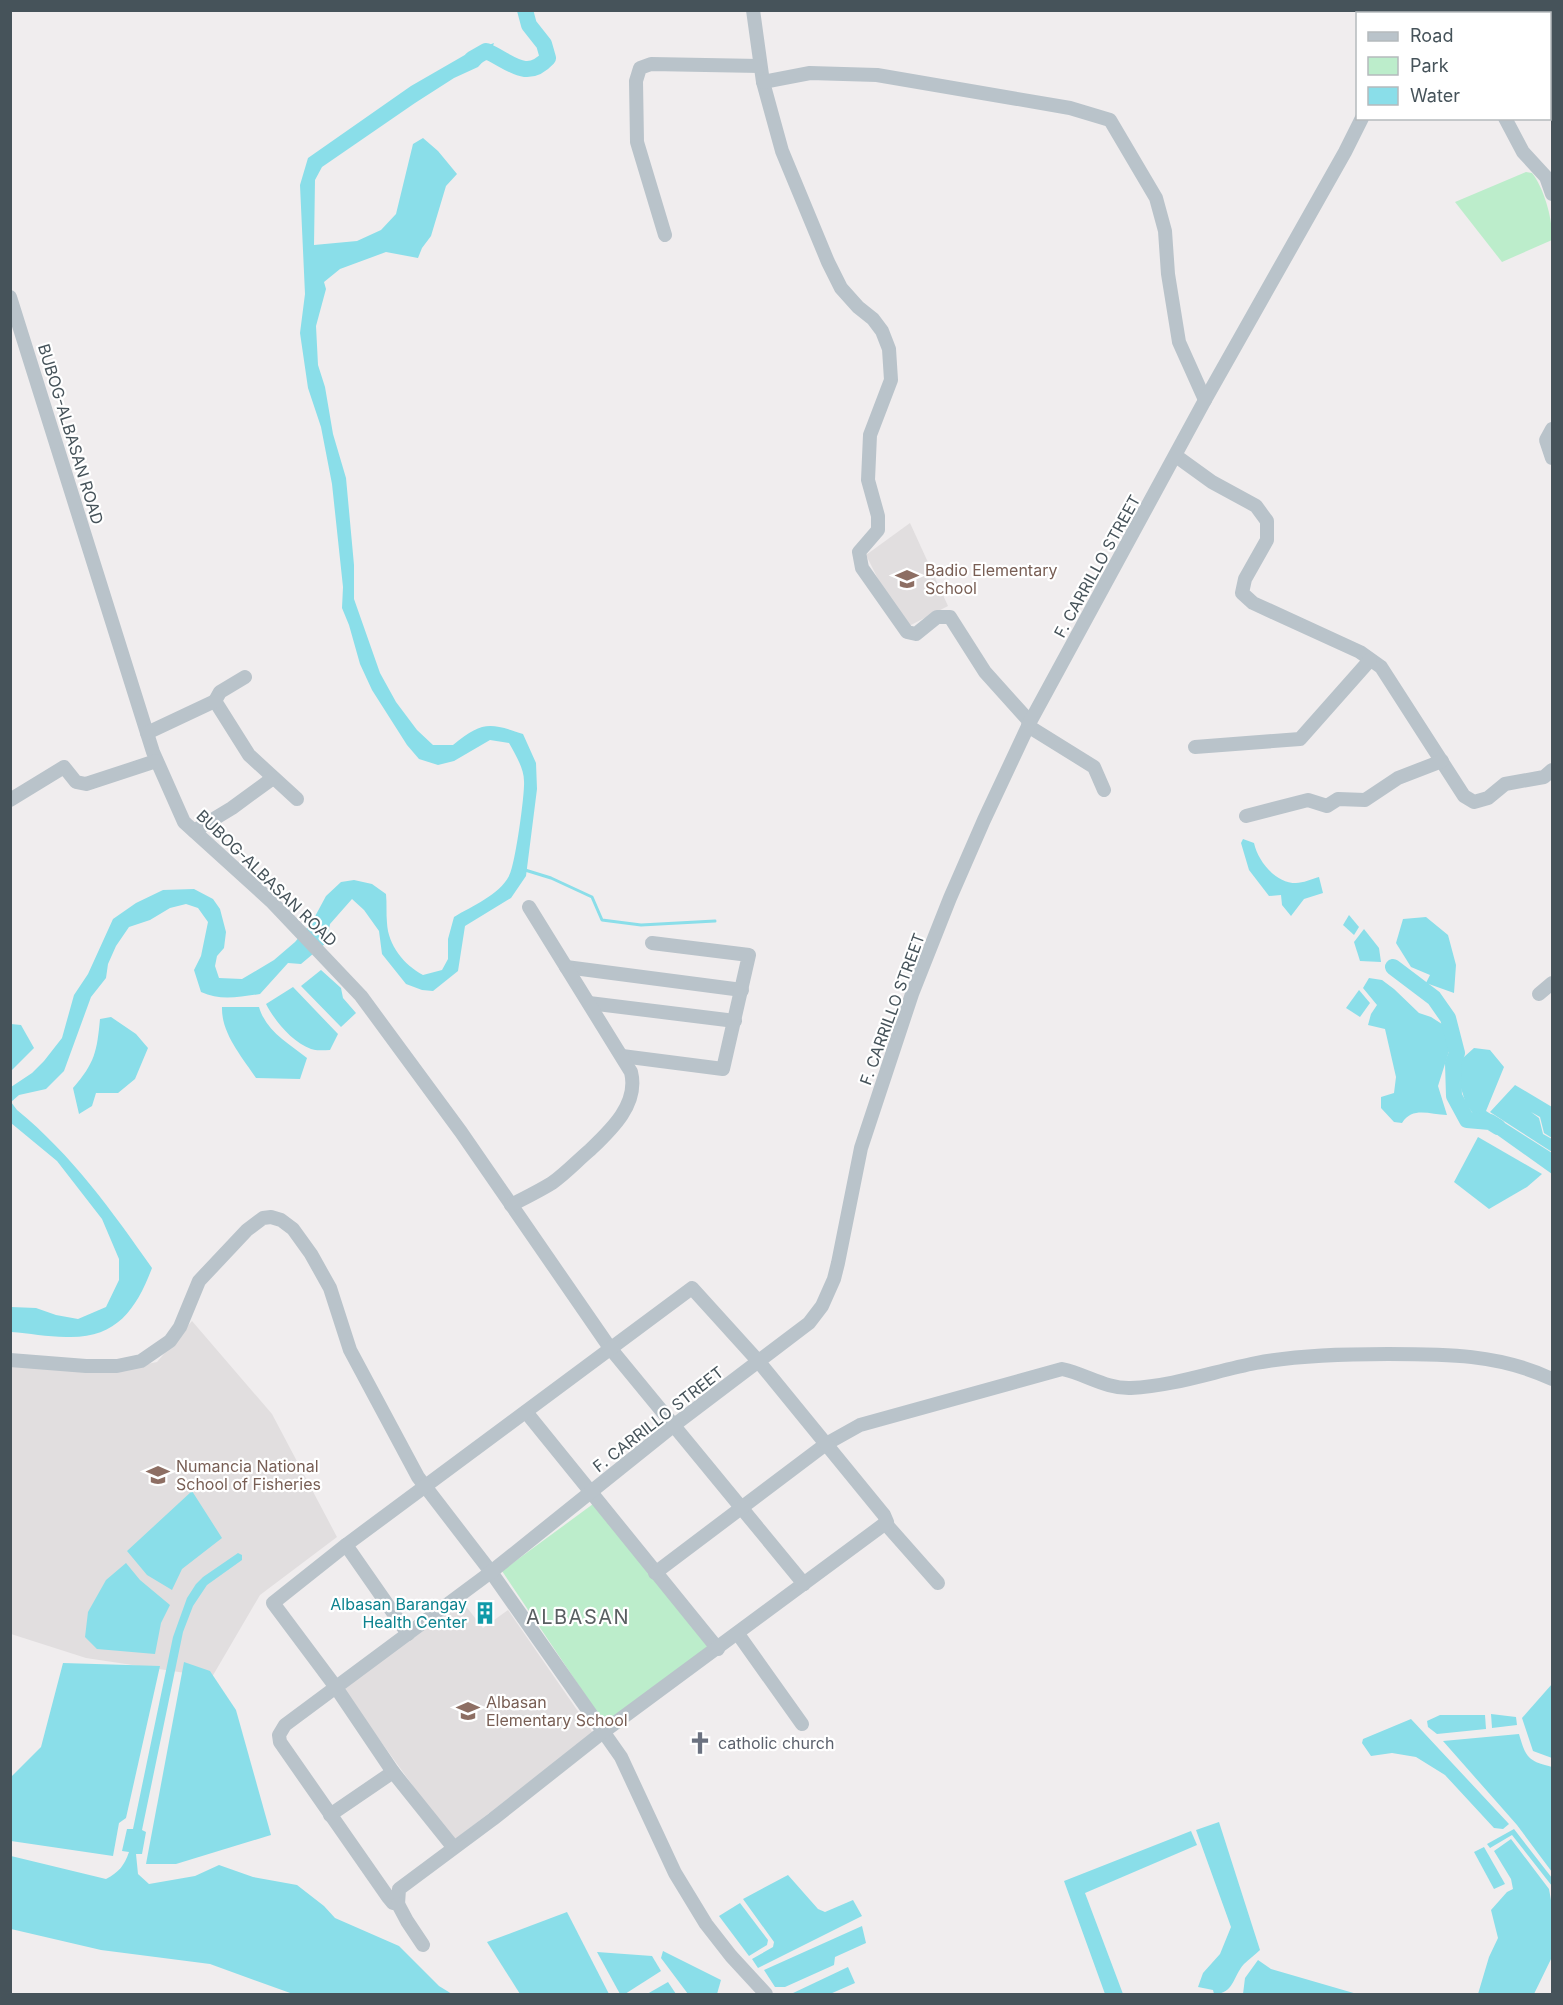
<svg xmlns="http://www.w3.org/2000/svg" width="1563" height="2005" font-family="Inter,sans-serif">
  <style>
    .education { fill: #e1dedf }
    .green { fill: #bcedcb }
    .water { fill: #8adee9 }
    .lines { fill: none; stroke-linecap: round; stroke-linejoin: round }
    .stream { stroke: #8adee9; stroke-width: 3 }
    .river { stroke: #8adee9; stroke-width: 16 }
    .minor { stroke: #b9c3ca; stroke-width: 14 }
    .labels { text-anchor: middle; stroke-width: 4.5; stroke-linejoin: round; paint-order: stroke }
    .street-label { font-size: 16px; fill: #46535a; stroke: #fff }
    .education-label { font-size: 16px; fill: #785e54; stroke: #fff; text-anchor: start }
    .culture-label { font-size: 16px; fill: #0d838f; stroke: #fff; text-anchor: end }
    .worship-label { font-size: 16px; fill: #5b616d; stroke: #fff; text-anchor: start }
    .quarter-label { font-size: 20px; letter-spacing: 1.5px; fill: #5a5f62; stroke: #fff }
  </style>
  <rect width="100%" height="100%" fill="#f0edee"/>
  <!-- education -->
  <g class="education">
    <polygon points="910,523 948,606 907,627 890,603 866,555"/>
    <polygon points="192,1321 272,1414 337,1537 260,1595 212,1677 86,1658 11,1634 10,1364 108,1372 157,1362"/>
    <polygon points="461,1600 483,1628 508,1610 593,1733 453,1841 342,1688"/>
  </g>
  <!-- green -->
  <g class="green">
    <path d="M 1526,172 L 1532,173 C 1544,188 1553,220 1552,240 L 1502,262 L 1455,202 Z"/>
    <polygon points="593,1504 709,1647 604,1723 502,1571"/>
  </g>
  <!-- water -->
  <g class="water">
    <path d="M 494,43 L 490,54 L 478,67 L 454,78 L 415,103 L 322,167 L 315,180 L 314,245 L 357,241 L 381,230 L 396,214 L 413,144 L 423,138 L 438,151 L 457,174 L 446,186 L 431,236 L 422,248 L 418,258 L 386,252 L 340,269 L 324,282 L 326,289 L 316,326 L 318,365 L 325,387 L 333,434 L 346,478 L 354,565 L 354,599 L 380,673 L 396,702 L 417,730 L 433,745 L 453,745 C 482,722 488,722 523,734 L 536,763 L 537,789 L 526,876 L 511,898 L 465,926 L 458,971 L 433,991 L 422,990 L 406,984 L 382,954 L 379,931 L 364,910 L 352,899 L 330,924 L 326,943 L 301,964 L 288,963 L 260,994 C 239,997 220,1001 201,992 L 194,970 L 201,956 L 208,922 L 198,908 L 186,904 L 170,908 L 150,920 L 129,927 L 116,946 L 108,964 L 106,978 L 91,997 L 64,1071 L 46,1089 L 19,1095 L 11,1102 L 11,1087 L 32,1073 L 44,1061 L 62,1038 L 74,995 L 88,974 L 113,919 L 136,903 L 163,890 L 194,889 L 213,899 L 220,909 L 226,932 L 224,948 L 217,956 L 215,966 L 219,978 L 242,979 L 274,960 L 295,942 L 312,922 L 326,896 L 341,882 L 354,880 L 372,884 L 386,894 C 387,904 386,913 387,923 C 388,945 404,965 423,975 L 442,970 L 448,959 L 448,939 L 454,917 C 472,906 499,895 509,876 C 515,867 525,794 524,781 C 524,768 515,754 509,743 L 490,740 L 454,761 L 438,765 L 419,759 L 407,745 L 372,690 L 360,664 L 349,625 L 342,608 L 343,587 L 332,484 L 321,427 L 308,388 L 300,333 L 305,294 L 300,185 L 308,158 L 411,86 L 470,52 Z"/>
    <path d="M 1243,839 L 1254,843 C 1258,861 1275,883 1296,883 C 1303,883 1312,879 1319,877 L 1323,893 L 1304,899 L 1291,916 L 1282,905 L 1281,895 L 1269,896 L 1249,870 L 1241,843 Z"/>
    <polygon points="1349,915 1359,927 1354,935 1343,925"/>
    <polygon points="1426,917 1448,935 1456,965 1454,993 1426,983 1430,975 1411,967 1396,943 1403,919"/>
    <polygon points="1364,929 1379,948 1381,962 1360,961 1354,942"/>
    <polygon points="321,970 341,988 343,998 356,1013 341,1027 301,986"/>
    <path d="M 1369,978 L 1382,980 L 1394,989 L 1419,1013 L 1431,1017 L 1445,1026 L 1450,1048 L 1438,1086 L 1447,1115 C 1430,1115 1413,1106 1402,1123 L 1394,1122 L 1381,1108 L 1381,1097 L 1394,1093 L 1396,1077 L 1385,1029 L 1368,1025 L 1371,1014 L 1377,1005 L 1363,988 Z"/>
    <path d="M 293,987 L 338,1034 L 330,1050 C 324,1050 316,1051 311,1049 C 292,1042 275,1021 266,1004 Z"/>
    <polygon points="1359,990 1370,1003 1360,1017 1346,1008"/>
    <path d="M 222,1007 L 259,1007 C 266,1031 288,1043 307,1058 L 300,1079 L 256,1078 C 242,1057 221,1033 222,1007 Z"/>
    <path d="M 111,1017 L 136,1034 L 148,1048 L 135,1079 L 118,1093 L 96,1093 L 92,1106 L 79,1114 L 73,1088 C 95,1063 97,1051 100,1019 Z"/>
    <polygon points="11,1024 21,1025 34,1048 11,1071"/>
    <polygon points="1474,1048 1490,1050 1504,1067 1486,1111 1552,1153 1552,1174 1479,1122 1466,1104 1454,1066"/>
    <polygon points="1515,1085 1552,1107 1552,1138 1544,1133 1540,1117 1531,1112 1539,1118 1543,1134 1552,1139 1552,1152 1490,1112"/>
    <path d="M 11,1102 L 17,1110 C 72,1155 112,1211 152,1268 C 136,1310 116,1339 66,1337 C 47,1337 29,1333 11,1332 L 11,1307 L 36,1308 L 56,1315 L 78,1319 L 106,1307 L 119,1280 L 119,1259 L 102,1219 L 57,1161 L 11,1123 Z"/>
    <polygon points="1478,1137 1542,1174 1527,1187 1489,1209 1454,1182"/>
    <polygon points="192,1491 222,1538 182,1569 172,1590 147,1575 127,1551"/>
    <path d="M 238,1553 L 242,1555 L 242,1560 L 207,1585 L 193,1606 L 183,1632 L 142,1830 L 146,1832 L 142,1854 L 136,1854 L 138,1874 L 149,1884 L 195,1876 L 219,1865 L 253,1877 L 297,1885 L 324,1906 L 335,1918 L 399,1946 L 439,1986 L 452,1994 L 293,1994 L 210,1964 L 101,1950 L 11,1929 L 11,1856 L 106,1879 C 119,1872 124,1866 129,1852 L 122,1851 L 127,1829 L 133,1829 L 173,1637 L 187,1598 L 196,1584 L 203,1577 Z"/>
    <polygon points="126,1563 140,1580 170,1605 161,1623 155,1654 97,1649 85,1637 88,1612 106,1580"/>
    <polygon points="184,1662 210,1671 236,1710 271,1835 176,1864 146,1864"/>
    <polygon points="63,1663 160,1666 126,1818 119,1823 113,1856 11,1841 11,1777 41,1747"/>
    <polygon points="1552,1684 1552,1758 1533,1751 1522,1718"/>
    <polygon points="1491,1714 1516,1717 1517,1725 1492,1728"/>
    <polygon points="1440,1715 1485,1715 1486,1729 1437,1734 1428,1727 1427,1721"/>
    <polygon points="1411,1719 1509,1824 1503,1829 1494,1828 1445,1775 1416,1757 1392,1753 1371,1756 1362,1743 1363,1739"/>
    <path d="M 1519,1734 C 1526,1758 1528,1761 1552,1767 L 1552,1872 L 1517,1825 L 1443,1741 Z"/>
    <path d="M 1219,1822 L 1260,1950 C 1255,1955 1249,1959 1244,1964 C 1233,1976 1234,1994 1214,1994 L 1213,1990 L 1198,1987 L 1203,1973 L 1220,1954 L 1231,1927 L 1196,1830 Z"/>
    <polygon points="1514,1829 1552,1878 1552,1886 1512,1835 1490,1848 1487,1844"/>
    <polygon points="1191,1831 1197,1845 1085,1893 1123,1994 1105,1994 1064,1881"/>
    <polygon points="1511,1839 1549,1889 1552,1906 1552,1957 1534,1994 1478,1994 1489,1957 1498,1938 1491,1910 1507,1892 1513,1889 1511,1879 1494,1851"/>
    <polygon points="1484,1847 1505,1884 1494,1889 1474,1852"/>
    <polygon points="788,1875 818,1909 825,1912 853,1900 862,1916 758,1968 752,1959 773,1947 774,1942 743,1899"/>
    <polygon points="740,1903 768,1940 767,1945 749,1956 719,1916"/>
    <polygon points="567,1912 609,1994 520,1994 487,1942"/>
    <polygon points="862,1926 866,1943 835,1957 834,1965 785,1987 775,1987 764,1970"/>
    <polygon points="663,1951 721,1980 717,1994 688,1994 661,1958"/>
    <polygon points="597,1952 652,1956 661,1971 625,1994 620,1994"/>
    <polygon points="1258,1960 1271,1969 1357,1994 1243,1994 1245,1978"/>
    <polygon points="848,1967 855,1983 830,1994 791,1994"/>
    <polygon points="668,1982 676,1994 647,1994"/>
  </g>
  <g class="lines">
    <!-- stream -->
    <polyline class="stream" points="525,870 551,878 592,897 602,920 641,925 715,921"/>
    <!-- river -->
    <g class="river">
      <path d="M 472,59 L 486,51 C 510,61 526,82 548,58 L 544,44 L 529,25 L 525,10"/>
      <polyline points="1393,967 1434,998 1448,1018 1457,1053 1453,1063 1454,1096 1467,1120 1490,1122 1498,1127"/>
    </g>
    <!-- minor -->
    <g class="minor">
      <polyline points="753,10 763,82 782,151 828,262 841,288 858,307 873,319 882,331 889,349 891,380 870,435 868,480 878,516 878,530 859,552 862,568 907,632 916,634 937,617 950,617 985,672 1030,722"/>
      <polyline points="1448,10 1450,14"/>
      <polyline points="1413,14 1415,10"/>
      <polyline points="763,82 810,73 877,75 1070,108 1110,120 1156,198 1165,231 1168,274 1179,342 1205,400"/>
      <polyline points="1505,118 1523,152 1546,177 1552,194"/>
      <polyline points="665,235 637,142 636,81 640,68 651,64 760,66"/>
      <polyline points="10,297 153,752 184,822 271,901 361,996 461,1132 610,1348 804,1584"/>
      <polyline points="1552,429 1546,440 1552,458"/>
      <polyline points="1176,456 1212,482 1256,506 1267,521 1267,540 1245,579 1242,593 1253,603 1360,652 1381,667 1464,796 1474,802 1488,798 1505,784 1544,777 1552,770"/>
      <polyline points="245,677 220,692 215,701 249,755 297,799"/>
      <polyline points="1028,726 1094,767 1104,790"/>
      <polyline points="147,733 215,701"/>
      <polyline points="1195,747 1300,739 1370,660"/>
      <polyline points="10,800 64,767 76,782 86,784 156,761"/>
      <polyline points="1246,816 1308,800 1327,806 1338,799 1365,800 1398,778 1442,761"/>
      <polyline points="194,831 232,808 273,778"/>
      <polyline points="566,967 742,990"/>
      <polyline points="1539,994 1552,983"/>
      <polyline points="589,1003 735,1021"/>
      <polyline points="622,1056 723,1069 749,955 652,943"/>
      <path d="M 511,1205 C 525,1198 539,1191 552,1183 C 566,1173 577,1161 590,1150 C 611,1130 639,1104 631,1072 L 529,907"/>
      <polyline points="10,1360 86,1366 117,1366 141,1361 170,1341 180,1327 199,1281 247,1230 263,1218 271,1217 281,1220 293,1229 311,1254 330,1288 350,1350 418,1477 491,1572 621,1757 675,1873 706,1924 731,1956 766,1994"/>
      <polyline points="526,1412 718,1649"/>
      <polyline points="885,1523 938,1583"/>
      <polyline points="346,1545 408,1634"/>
      <path d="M 655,1573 L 826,1444 L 860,1425 L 1062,1369 C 1086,1374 1106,1389 1131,1388 C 1174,1386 1215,1371 1256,1363 C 1299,1355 1344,1354 1388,1354 C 1446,1354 1499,1354 1552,1379"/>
      <polyline points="738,1634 802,1724"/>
      <polyline points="330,1815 393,1772"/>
      <polyline points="454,1848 393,1772 335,1686 273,1603 346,1545 692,1288 759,1362 884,1515 887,1522 603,1732 493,1819 399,1889 398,1904 393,1903 388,1897 280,1742 279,1735 285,1725 491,1572 673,1426 809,1323 822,1306 834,1279 838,1263 861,1148 912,994 950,898 984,820 1030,722 1205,400 1345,152 1362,118"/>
      <polyline points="398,1904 407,1921 423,1945"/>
    </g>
  </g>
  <!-- icons -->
  <defs>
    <g id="school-bare" transform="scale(1.8)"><path d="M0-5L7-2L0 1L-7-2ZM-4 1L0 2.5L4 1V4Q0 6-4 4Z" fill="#8d6e63" stroke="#fff" stroke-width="2.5" paint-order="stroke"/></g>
    <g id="building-bare" transform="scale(1.8)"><path d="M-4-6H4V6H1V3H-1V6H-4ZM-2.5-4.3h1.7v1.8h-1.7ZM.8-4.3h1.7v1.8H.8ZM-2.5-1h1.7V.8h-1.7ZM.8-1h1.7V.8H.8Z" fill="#0f9aa8" stroke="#fff" stroke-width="2.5" paint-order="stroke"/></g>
    <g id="church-bare" transform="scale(1.8)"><path d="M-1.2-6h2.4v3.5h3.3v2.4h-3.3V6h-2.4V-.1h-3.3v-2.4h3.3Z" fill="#6b7280" stroke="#fff" stroke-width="2.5" paint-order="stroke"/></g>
  </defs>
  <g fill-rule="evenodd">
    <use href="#school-bare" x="907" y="579"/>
    <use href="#school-bare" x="158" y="1475"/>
    <use href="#building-bare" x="485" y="1613"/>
    <use href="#school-bare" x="468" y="1711"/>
    <use href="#church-bare" x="700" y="1743"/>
  </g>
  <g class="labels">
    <!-- street labels -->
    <g class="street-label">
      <text transform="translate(71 434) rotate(73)" y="6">BUBOG-ALBASAN ROAD</text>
      <text transform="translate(1097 566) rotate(-61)" y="6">F. CARRILLO STREET</text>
      <text transform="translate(267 878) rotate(44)" y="6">BUBOG-ALBASAN ROAD</text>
      <text transform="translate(892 1009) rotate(-70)" y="6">F. CARRILLO STREET</text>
      <text transform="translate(658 1419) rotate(-38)" y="6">F. CARRILLO STREET</text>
    </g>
    <!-- education labels -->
    <g class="education-label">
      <text x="925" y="576">Badio Elementary<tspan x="925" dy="18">School</tspan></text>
      <text x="176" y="1472">Numancia National<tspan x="176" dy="18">School of Fisheries</tspan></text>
      <text x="486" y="1708">Albasan<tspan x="486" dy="18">Elementary School</tspan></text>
    </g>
    <!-- culture labels -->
    <g class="culture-label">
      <text x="467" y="1610">Albasan Barangay<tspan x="467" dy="18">Health Center</tspan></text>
    </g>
    <!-- worship labels -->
    <g class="worship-label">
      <text x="718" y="1749">catholic church</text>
    </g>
    <!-- quarter labels -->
    <g class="quarter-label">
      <text x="578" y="1624">ALBASAN</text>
    </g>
  </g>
  <!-- border -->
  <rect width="1563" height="2005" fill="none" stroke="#46535a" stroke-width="24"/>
  <!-- legend -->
  <rect x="1356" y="12" width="195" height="108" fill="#ffffff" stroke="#b5babd" stroke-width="1.5"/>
  <rect x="1368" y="32" width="30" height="9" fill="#b9c3ca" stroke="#b5babd" stroke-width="1.5"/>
  <text x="1410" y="42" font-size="18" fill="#46535a">Road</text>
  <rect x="1368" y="57" width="30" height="18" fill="#bcedcb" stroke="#b5babd" stroke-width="1.5"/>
  <text x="1410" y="72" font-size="18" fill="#46535a">Park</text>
  <rect x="1368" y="87" width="30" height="18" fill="#8adee9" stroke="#b5babd" stroke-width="1.5"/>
  <text x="1410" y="102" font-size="18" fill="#46535a">Water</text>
</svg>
